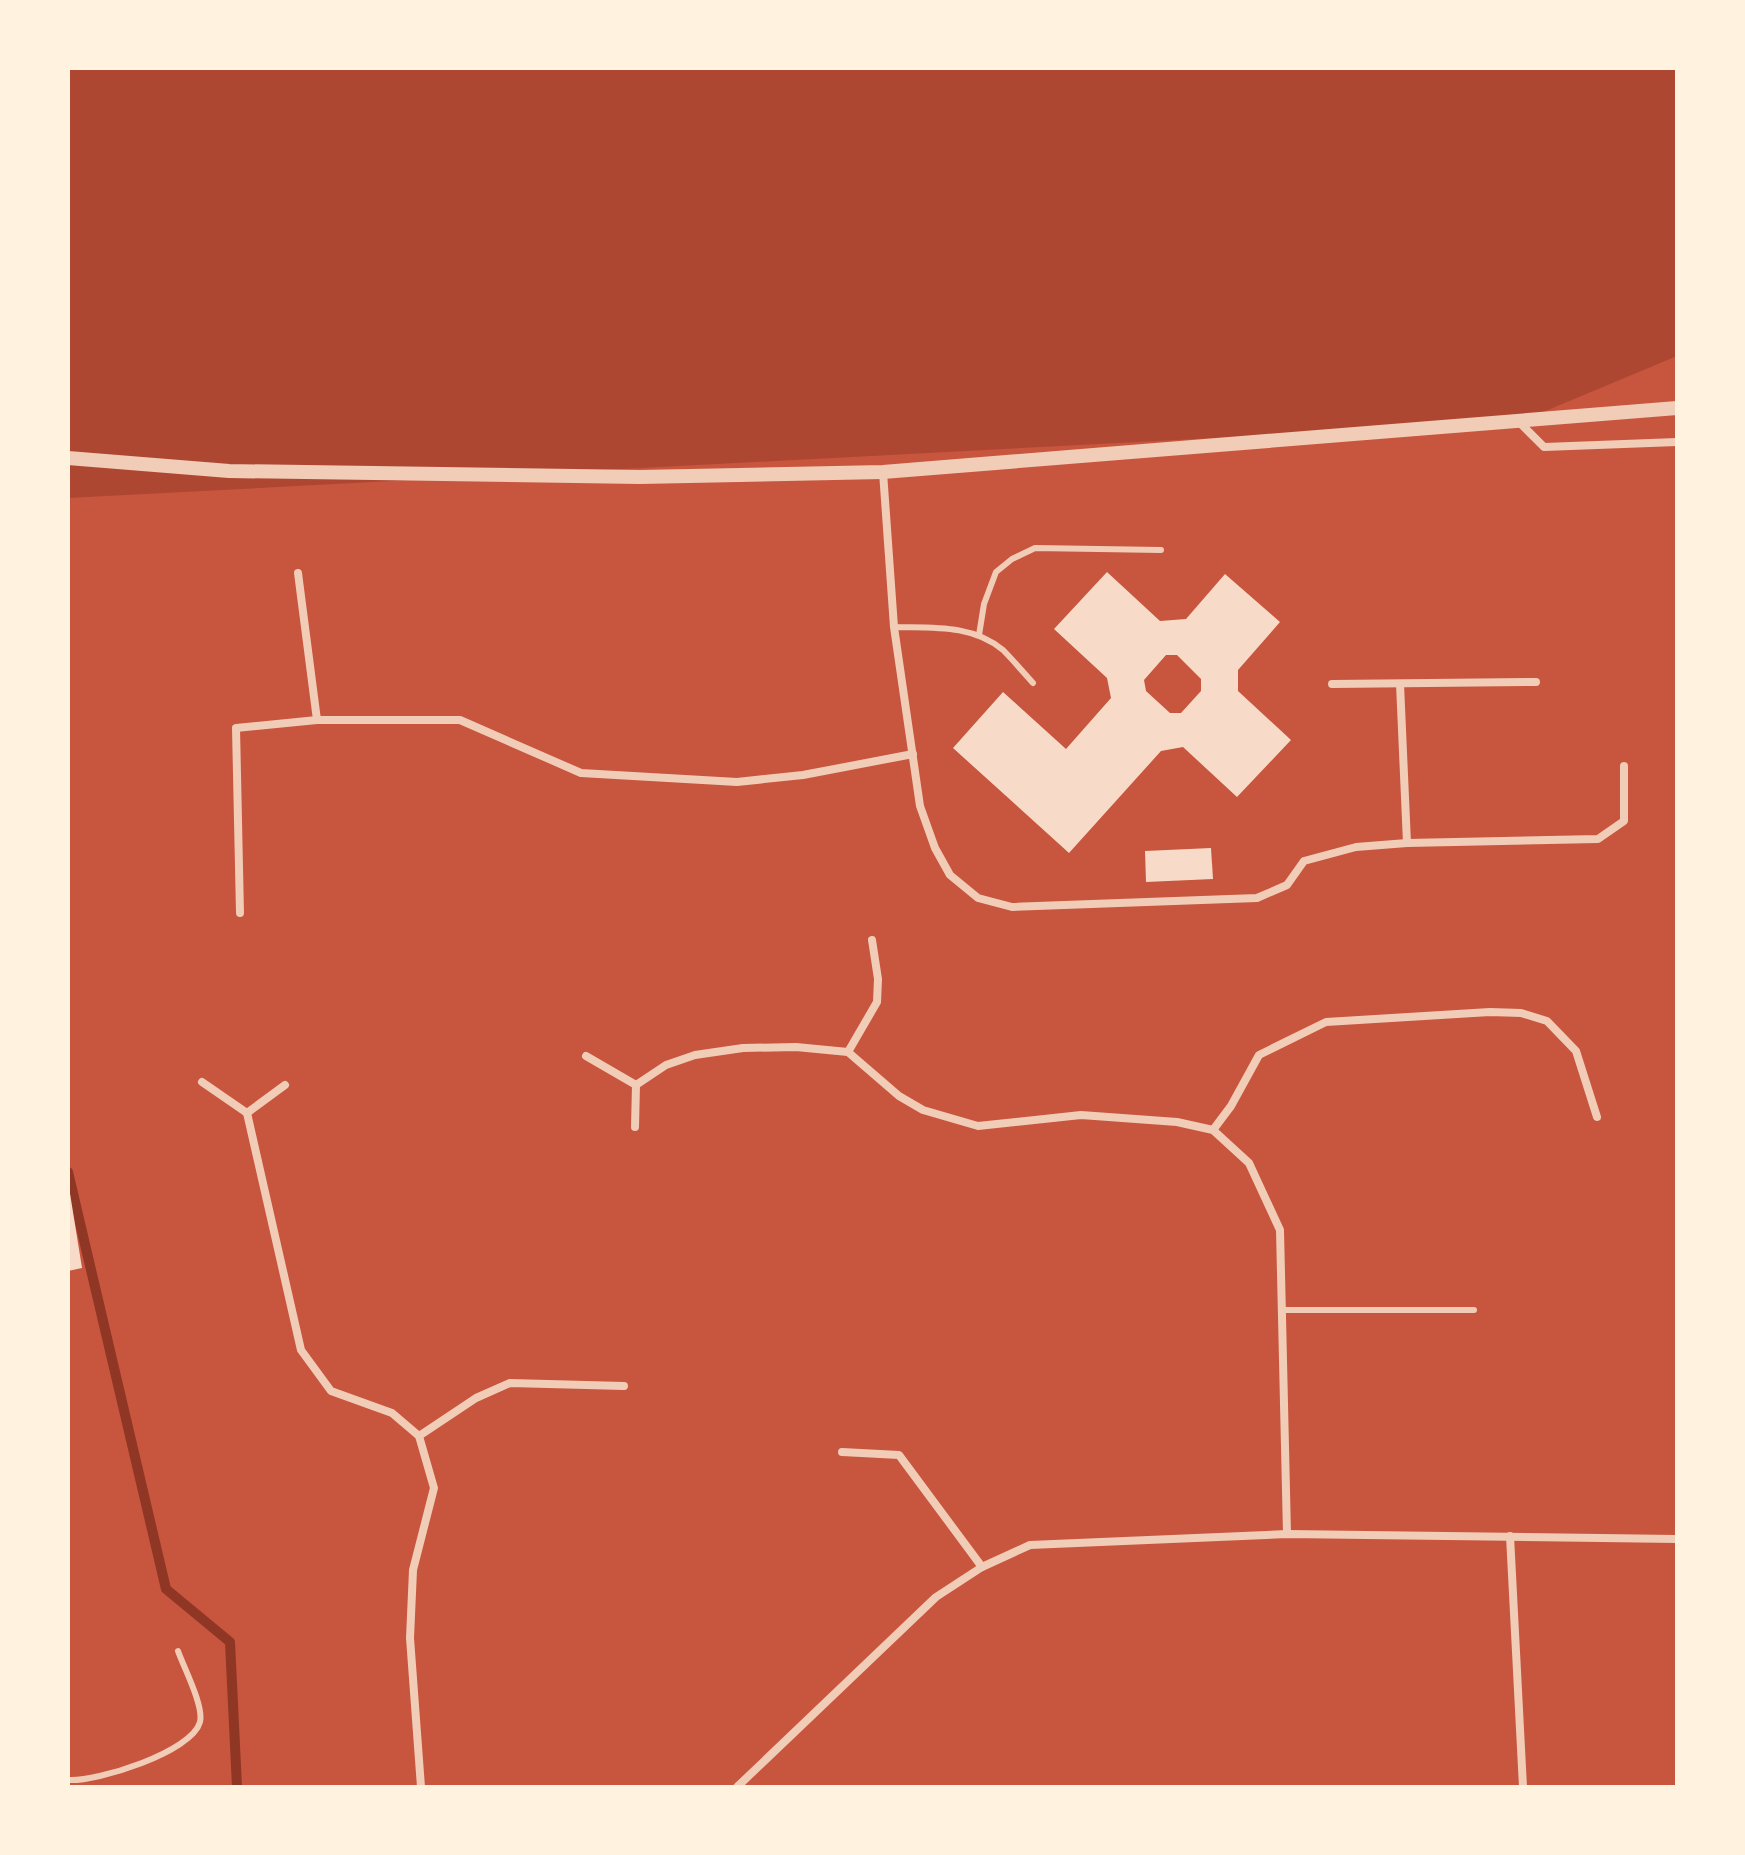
<svg xmlns="http://www.w3.org/2000/svg" width="1745" height="1855" font-family="Merriweather,serif">
  <style>
    .green { fill: #ae4732 }
    .lines { fill: none; stroke-linecap: round; stroke-linejoin: round }
    .stream { stroke: #8f3625; stroke-width: 10 }
    .building { fill: #f7dbc8; fill-rule: evenodd }
    .service { stroke: #f1ccb7; stroke-width: 6 }
    .minor { stroke: #f1ccb7; stroke-width: 8 }
    .tertiary { stroke: #f1ccb7; stroke-width: 14 }
  </style>
  <rect width="100%" height="100%" fill="#c8553d"/>
  <!-- green -->
  <polygon class="green" points="68,68 1677,68 1677,356 1519,422 68,498"/>
  <g class="lines">
    <!-- stream -->
    <polyline class="stream" points="68,1172 166,1589 230,1642 237,1787"/>
  </g>
  <!-- building -->
  <g class="building">
    <path d="M 1107,572 L 1160,621 L 1186,619 L 1225,574 L 1280,622 L 1238,670 L 1238,691 L 1291,740 L 1237,797 L 1183,747 L 1161,751 L 1069,853 L 953,748 L 1003,692 L 1066,749 L 1111,698 L 1107,678 L 1054,629 ZM 1166,655 L 1177,655 L 1201,679 L 1201,691 L 1181,713 L 1170,713 L 1146,691 L 1144,680 Z"/>
    <polygon points="1211,848 1213,879 1146,882 1145,851"/>
    <polygon points="68,1181 82,1268 68,1271"/>
  </g>
  <g class="lines">
    <!-- service -->
    <g class="service">
      <path d="M 894,627 C 932,628 972,624 1003,650 C 1013,660 1023,672 1033,683"/>
      <polyline points="979,635 984,604 996,572 1012,559 1035,548 1161,550"/>
      <polyline points="1282,1310 1474,1310"/>
      <path d="M 68,1780 C 97,1782 192,1752 200,1722 C 204,1706 184,1668 178,1651"/>
    </g>
    <!-- minor -->
    <g class="minor">
      <polyline points="1519,422 1544,447 1677,442"/>
      <polyline points="883,472 894,627 920,806 935,848 950,875 978,898 1012,907 1257,898 1287,885 1304,861 1356,847 1407,843 1598,839 1624,821 1624,766"/>
      <polyline points="298,573 317,720"/>
      <polyline points="1332,684 1536,682"/>
      <polyline points="1400,684 1407,843"/>
      <polyline points="240,913 236,728 317,720 460,720 581,773 737,782 803,775 913,754"/>
      <polyline points="848,1052 877,1002 878,979 872,940"/>
      <polyline points="586,1056 636,1085 635,1127"/>
      <polyline points="202,1082 247,1113 285,1085"/>
      <polyline points="636,1085 666,1065 695,1055 743,1048 796,1047 848,1052 899,1096 923,1110 978,1126 1081,1115 1177,1122 1213,1130 1249,1163 1280,1230 1287,1534"/>
      <polyline points="247,1113 301,1350 331,1391 392,1413 419,1436 434,1488 413,1570 410,1638 421,1787"/>
      <polyline points="1213,1130 1231,1106 1259,1055 1326,1022 1490,1012 1521,1013 1547,1021 1576,1051 1597,1117"/>
      <polyline points="419,1436 476,1398 510,1383 624,1386"/>
      <polyline points="842,1452 899,1455 982,1567"/>
      <polyline points="1510,1536 1523,1787"/>
      <polyline points="737,1787 936,1597 982,1567 1030,1545 1287,1534 1677,1539"/>
    </g>
    <!-- tertiary -->
    <polyline class="tertiary" points="68,458 229,471 640,477 883,472 1677,408"/>
  </g>
  <!-- border -->
  <rect width="1745" height="1855" fill="none" stroke="#fff3e0" stroke-width="140"/>
</svg>
